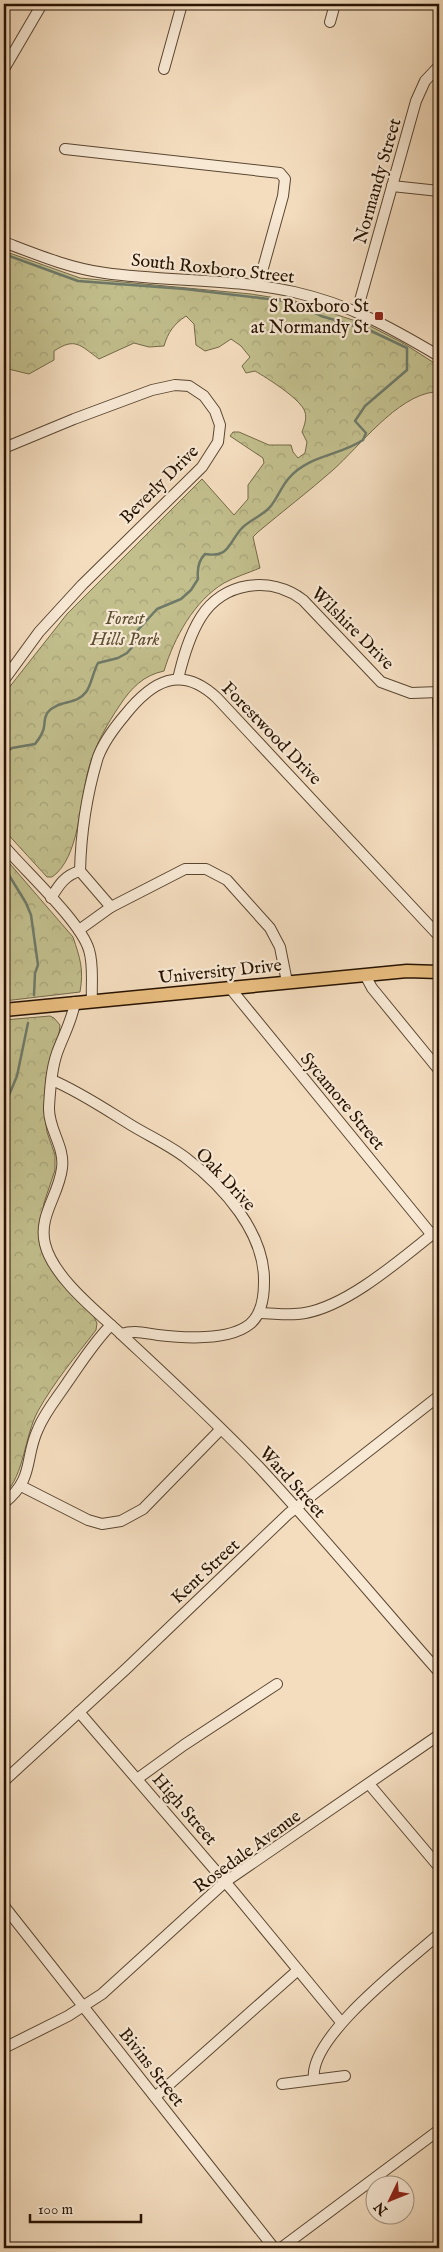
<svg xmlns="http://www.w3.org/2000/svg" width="443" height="2252" font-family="'IM FELL English',serif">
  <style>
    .forest { fill: url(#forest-crowns); stroke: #746948 }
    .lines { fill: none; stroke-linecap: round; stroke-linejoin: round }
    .stream { stroke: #6e7968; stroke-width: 2.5 }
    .minor-casing { stroke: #5a4631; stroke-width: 12 }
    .major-casing { stroke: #271302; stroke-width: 15 }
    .minor { stroke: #f8e9d5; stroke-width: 10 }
    .major { stroke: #eabe80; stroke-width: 12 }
    .poi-dot { fill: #8f2418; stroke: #f8e9d5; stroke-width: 2 }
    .labels { text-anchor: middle; stroke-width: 4.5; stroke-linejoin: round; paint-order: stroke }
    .street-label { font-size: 18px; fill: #271302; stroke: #f8e9d5 }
    .poi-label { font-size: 18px; fill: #271302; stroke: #f8e9d5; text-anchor: end }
    .park-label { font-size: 18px; font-style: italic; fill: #5d4f33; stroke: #f8e9d5 }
  </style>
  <defs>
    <pattern id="forest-crowns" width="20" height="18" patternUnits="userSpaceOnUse" patternTransform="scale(1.25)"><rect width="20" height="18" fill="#c2bf8d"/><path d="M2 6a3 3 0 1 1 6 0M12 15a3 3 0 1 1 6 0" fill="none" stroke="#a7a378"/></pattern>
  </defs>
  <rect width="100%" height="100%" fill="#f4ddbf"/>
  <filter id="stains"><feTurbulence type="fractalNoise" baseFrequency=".004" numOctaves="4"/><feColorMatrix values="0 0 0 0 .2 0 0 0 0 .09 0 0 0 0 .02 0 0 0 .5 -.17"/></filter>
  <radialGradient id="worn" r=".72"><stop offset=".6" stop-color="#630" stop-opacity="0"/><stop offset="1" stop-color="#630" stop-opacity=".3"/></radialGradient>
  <!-- forest -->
  <g class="forest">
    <path d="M 4,251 L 80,278 L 251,294 L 295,301 L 368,325 L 403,343 L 439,366 L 439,400 L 434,392 C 397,396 359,447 333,470 C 308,492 283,511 258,532 L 253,537 L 260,568 C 248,573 235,577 224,583 C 194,601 174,638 164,671 C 144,675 131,688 120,705 C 107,724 96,744 89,767 C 80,798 80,858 52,877 L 47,877 L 4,830 L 4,694 L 67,614 L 202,479 L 234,515 L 248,499 L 248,485 L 264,463 L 263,458 L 230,436 L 233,432 L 239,432 L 269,445 L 291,445 L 293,452 L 298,458 L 305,453 L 307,442 L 302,432 C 304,426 307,419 305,412 C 301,399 267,378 255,371 L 246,373 L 242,366 L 250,357 L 241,346 L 231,339 L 219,347 L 205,351 L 196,345 L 194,324 L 186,316 C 174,324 168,332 164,346 L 149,347 L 134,343 L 99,359 C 80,345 75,337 54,351 L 54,360 L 29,374 L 4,368 Z"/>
    <path d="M 4,857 L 73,937 C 80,958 84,969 80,992 L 4,1001 Z"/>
    <path d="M 50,1016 L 54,1018 L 60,1025 L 59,1034 L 51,1056 L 46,1078 L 44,1110 L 47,1132 L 55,1155 L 55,1170 L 44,1203 L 40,1231 L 51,1267 L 69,1291 L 93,1315 L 97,1323 L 96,1330 C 76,1356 54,1382 38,1411 C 24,1437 25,1474 4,1495 L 4,1020 Z"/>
  </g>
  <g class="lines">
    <!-- stream -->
    <g class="stream">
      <path d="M 4,254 L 78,281 L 185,289 L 293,302 L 321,316 L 369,330 L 407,348 L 407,370 L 365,406 L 355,421 L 366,433 L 363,440 C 339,456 309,455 289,478 C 281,487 277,499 270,507 C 262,516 250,520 242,528 C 228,543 230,558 205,554 C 198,561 197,570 198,579 L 191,590 L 181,599 L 157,609 L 137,631 L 134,645 L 127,653 L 118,658 L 98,663 C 93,672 91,686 86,692 C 77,705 58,700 48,712 C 44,717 45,721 44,727 C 43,734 39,739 35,744 L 12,748 L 4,754"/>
      <polyline points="4,867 26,903 31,915 38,965 35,973 34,995"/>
      <polyline points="4,1107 17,1076 28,1023"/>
    </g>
    <!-- minor casing -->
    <g class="minor-casing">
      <g id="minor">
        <polyline points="330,22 335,4"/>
        <polyline points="4,69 42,4"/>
        <polyline points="164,69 182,4"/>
        <polyline points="65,149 280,173 285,179 283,196 258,286"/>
        <polyline points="392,186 439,191"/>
        <path d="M 4,242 C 38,255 69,268 105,273 C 168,282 232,278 294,292 C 351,305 390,327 439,356"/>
        <polyline points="357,311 416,101 425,81 439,66"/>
        <polyline points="4,448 74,419 152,390 175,385 189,386 204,396 215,411 220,425 218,442 202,467 82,585 39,632 4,680"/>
        <path d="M 178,679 C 183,658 189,636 201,617 C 223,582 270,575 303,600 L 381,682 L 411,693 L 439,692"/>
        <polyline points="438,692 439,746"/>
        <path d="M 4,846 C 25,871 81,922 89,950 C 94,966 91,984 92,1001"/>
        <path d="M 80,871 C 81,833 87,793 98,757 C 104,741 114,728 125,715 C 152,681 181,664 217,698 L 439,936"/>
        <polyline points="80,871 111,907"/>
        <path d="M 51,898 C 59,885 65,875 80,871"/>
        <polyline points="79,930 111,907 185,869 206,869 227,880 270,928 280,947 287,982"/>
        <polyline points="365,975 372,988 439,1070"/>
        <polyline points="230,988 432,1235"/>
        <path d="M 75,1002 C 72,1021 63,1036 57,1053 C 51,1070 50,1090 49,1107 C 48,1129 65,1146 62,1168 C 59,1195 38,1216 45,1244 C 53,1277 96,1311 120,1333 C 167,1377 215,1421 259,1467 C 321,1534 379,1604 439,1672"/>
        <path d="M 52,1080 C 80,1092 105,1109 131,1125 C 149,1136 169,1145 186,1158 C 224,1187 265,1233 264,1282 C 264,1296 262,1314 250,1324 C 229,1341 183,1338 158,1335 C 143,1333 135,1330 121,1334"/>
        <path d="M 259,1313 C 274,1313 290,1316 305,1313 C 350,1305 403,1257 439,1229"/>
        <polyline points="21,1486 88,1520 102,1524 121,1521 143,1509 220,1430"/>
        <path d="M 4,1503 C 35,1478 24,1459 38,1429 C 45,1412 57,1398 67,1383 C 81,1363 94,1342 111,1325"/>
        <polyline points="79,1712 233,1891 341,2022"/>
        <polyline points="137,1779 184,1745 277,1684"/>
        <polyline points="4,1781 126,1669 288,1514 439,1396"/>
        <polyline points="369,1784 439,1867"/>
        <polyline points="4,1906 274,2248"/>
        <polyline points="4,2048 68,2016 102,1994 225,1882 439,1735"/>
        <path d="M 314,2079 C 308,2037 408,1962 439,1934"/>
        <polyline points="282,2084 345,2076"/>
        <polyline points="155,2097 298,1970"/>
        <polyline points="281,2248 439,2130"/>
      </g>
    </g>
    <!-- major casing -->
    <g class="major-casing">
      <polyline id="major" points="4,1010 407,971 439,972"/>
    </g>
    <!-- minor -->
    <use href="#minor" class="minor"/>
    <!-- major -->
    <use href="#major" class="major"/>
  </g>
  <!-- markers -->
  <rect class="poi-dot" x="374" y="311" width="10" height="10" rx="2.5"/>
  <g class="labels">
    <!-- street labels -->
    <g class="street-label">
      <text transform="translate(377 181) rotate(-74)" y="6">Normandy Street</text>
      <text transform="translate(213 268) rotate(6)" y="6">South Roxboro Street</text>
      <text transform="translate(159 484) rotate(-45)" y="6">Beverly Drive</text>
      <text transform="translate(353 628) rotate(45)" y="6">Wilshire Drive</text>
      <text transform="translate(272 733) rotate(46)" y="6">Forestwood Drive</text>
      <text transform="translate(220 971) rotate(-6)" y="6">University Drive</text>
      <text transform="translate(343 1101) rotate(50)" y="6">Sycamore Street</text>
      <text transform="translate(226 1179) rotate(47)" y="6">Oak Drive</text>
      <text transform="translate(293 1482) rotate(48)" y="6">Ward Street</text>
      <text transform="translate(205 1571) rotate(-43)" y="6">Kent Street</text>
      <text transform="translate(185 1809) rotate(49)" y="6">High Street</text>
      <text transform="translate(247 1851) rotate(-36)" y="6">Rosedale Avenue</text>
      <text transform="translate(152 2067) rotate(52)" y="6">Bivins Street</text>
    </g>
    <!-- poi labels -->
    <g class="poi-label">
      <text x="369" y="312">S Roxboro St<tspan x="369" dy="21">at Normandy St</tspan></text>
    </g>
    <!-- park labels -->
    <g class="park-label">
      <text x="125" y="624">Forest<tspan x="125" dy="21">Hills Park</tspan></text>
    </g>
  </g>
  <!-- margin -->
  <rect width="443" height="2252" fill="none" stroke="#f4ddbf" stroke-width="20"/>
  <rect x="5" y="5" width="433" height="2242" fill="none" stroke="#271302" stroke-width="2.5"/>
  <rect x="10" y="10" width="423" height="2232" fill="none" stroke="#271302"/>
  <!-- north arrow -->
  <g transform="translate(390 2200) rotate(227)"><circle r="24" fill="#f8e9d5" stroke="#a49381"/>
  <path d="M0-4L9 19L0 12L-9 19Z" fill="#8f2418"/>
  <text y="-8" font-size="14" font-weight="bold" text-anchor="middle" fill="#271302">N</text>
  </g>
  <!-- scale -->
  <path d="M30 2214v8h111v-8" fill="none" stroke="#271302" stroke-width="2.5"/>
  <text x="38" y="2214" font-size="15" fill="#271302" stroke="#f8e9d5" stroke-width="4" paint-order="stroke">100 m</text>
  <rect width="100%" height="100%" filter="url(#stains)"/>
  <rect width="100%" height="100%" fill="url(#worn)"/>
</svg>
